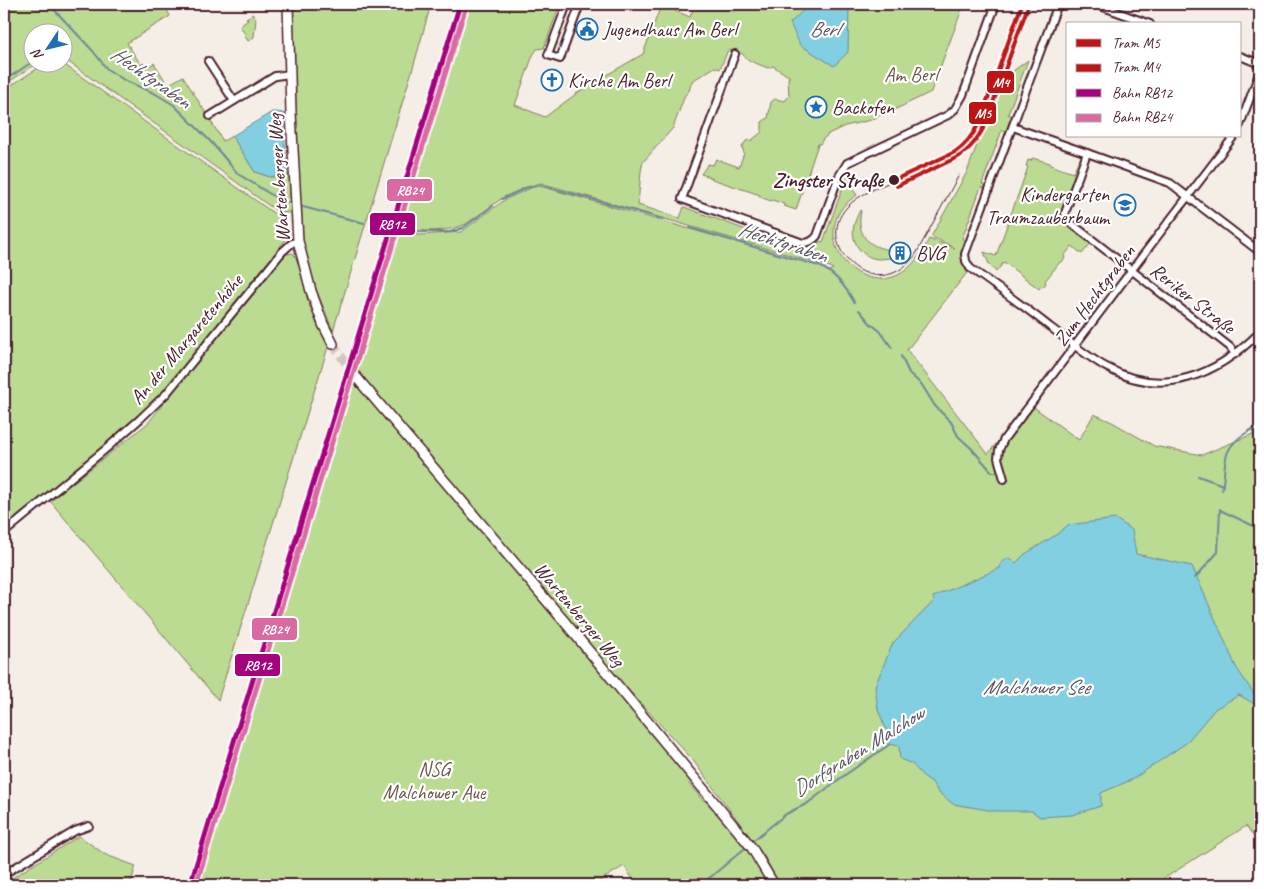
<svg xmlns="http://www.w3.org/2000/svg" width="1264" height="889" font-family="Caveat,sans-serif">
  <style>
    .green { fill: #bbda92; stroke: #827c5e }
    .water { fill: #82cfe1; stroke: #6c8998 }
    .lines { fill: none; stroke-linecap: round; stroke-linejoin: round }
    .stream { stroke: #6c8998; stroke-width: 2 }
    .secondary-tunnel { stroke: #d3c5c1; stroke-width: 9; stroke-dasharray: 9 4.5; stroke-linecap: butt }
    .street-casing { stroke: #4a1f2b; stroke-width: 10 }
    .secondary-casing { stroke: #4a1f2b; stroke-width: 12 }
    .street { stroke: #fff; stroke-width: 6 }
    .secondary { stroke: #fff; stroke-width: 9 }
    .tram { stroke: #4a1f2b; stroke-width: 1 }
    .rail-1-casing { stroke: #fff; stroke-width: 9 }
    .rail-2-casing { stroke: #fff; stroke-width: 9 }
    .rail-1 { stroke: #a5027d; stroke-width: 5 }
    .rail-2 { stroke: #da6ba2; stroke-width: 5 }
    .tram-1-casing { stroke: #fff; stroke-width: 8 }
    .tram-2-casing { stroke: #fff; stroke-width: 8 }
    .tram-1 { stroke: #be1414; stroke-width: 4 }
    .tram-2 { stroke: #be1414; stroke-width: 4 }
    .stop-dot { fill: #4a1f2b; stroke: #fff; stroke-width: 2 }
    .labels { text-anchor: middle; stroke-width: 4.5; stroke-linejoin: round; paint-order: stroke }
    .poi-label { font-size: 20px; fill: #4a1f2b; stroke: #fff; text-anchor: start }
    .park-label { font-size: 20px; fill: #6c574a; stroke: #fff }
    .street-label { font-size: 20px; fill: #4a1f2b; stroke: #fff }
    .stop-label { font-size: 20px; font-weight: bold; fill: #4a1f2b; stroke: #fff; text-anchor: end }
    .water-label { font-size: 21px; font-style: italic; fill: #5b5462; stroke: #fff }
    .line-badge { stroke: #fff; stroke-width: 2 }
    .badge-label { font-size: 14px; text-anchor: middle; font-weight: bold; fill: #fff }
  </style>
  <rect width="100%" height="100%" fill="#f5eee6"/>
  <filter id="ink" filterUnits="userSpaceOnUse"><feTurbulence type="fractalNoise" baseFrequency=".02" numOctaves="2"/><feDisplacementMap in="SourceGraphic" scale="10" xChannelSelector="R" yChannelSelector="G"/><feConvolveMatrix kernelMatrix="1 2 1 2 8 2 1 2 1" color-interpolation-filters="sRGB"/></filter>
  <g filter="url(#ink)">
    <!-- green -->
    <g class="green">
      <polygon points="4,4 177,4 167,10 170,16 127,43 141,65 143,63 147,68 154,63 168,85 183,76 223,141 232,136 255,172 270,177 289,175 291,211 290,213 278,212 63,58 62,32 32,32 32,62 38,63 4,85"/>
      <polygon points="291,4 431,4 415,61 333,331 313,282 306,259 301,233"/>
      <path d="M 470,4 L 560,4 L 544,48 L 537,49 L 533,55 L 515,105 L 545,117 L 584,88 L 643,54 L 661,5 L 690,17 L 695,4 L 964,4 L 938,73 L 937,73 L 931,92 L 894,110 L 893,109 L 871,120 L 845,126 L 828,134 L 828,135 L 823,139 L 820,144 L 818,144 L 796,210 L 784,206 L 784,204 L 772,200 L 771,201 L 760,197 L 760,195 L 712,179 L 712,178 L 701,174 L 708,164 L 713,165 L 716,159 L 739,167 L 744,153 L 742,147 L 746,141 L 752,140 L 762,132 L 762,122 L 768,118 L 771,102 L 775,99 L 785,101 L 789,96 L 788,78 L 790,77 L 773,66 L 768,68 L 750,61 L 741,53 L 728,50 L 720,69 L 715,67 L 692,81 L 689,91 L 685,95 L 673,128 L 643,162 L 641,171 L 638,205 L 680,218 L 684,207 L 814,255 L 819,241 L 823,242 L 845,181 L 841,179 L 846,176 L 855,179 L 857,183 L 851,187 L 857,195 C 850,200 844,204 840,211 C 816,252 868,299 906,270 C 916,262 923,250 929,239 L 955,248 L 932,237 L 932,235 L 967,172 L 1001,80 L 1028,60 L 1008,114 L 1012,116 L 1006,131 L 1002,130 L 982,184 L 986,186 L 985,189 L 981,187 L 962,239 L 966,241 L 963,251 L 962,251 C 962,259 963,264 969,270 L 907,350 L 988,454 L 1028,403 L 1079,440 L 1094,414 L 1112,422 L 1154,446 L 1202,455 L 1260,431 L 1260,844 L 1246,826 L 1168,876 L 1151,885 L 780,885 L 764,856 L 692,759 L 622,683 L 614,689 L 692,781 L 689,784 L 701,798 L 709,804 L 748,849 L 768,885 L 637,885 L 624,866 L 593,885 L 195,885 L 235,757 L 272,632 L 311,509 L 346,389 L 397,233 L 420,235 L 461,232 L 506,199 L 533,187 L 540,186 L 819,266 L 829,271 L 833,269 L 830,267 L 541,183 L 526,187 L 504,197 L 466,224 C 448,233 421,231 401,230 Z"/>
      <polygon points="253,14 256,19 254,37 248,41 244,35 245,34 240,26 248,20 246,18"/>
      <polygon points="46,63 62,63 279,217 287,238 168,386 132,422 4,528 4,90"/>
      <polygon points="1032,158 1050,163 1050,165 1073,173 1078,161 1080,162 1062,213 1065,223 1091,243 1082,254 1072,246 1064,256 1065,258 1062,262 1060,262 1045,281 1046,283 1043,287 1041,286 1039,289 1004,262 996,272 989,264 984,252 996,256 1028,167 1026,166 1028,160 1031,161"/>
      <path d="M 860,210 L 861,211 C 856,234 868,248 892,250 L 892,258 C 888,258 884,259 880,259 C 862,259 850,242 854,225 C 855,220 858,215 860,210 Z"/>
      <path d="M 293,253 C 302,266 303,283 307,298 C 312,313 319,332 329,344 L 218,700 L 50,501 L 148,423 L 270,269 L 286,254 Z"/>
      <polygon points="79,836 106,855 136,866 130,885 4,885 4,883"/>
    </g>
    <!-- water -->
    <g class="water">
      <polygon points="810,4 871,4 864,7 849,9 848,52 834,66 800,45 790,23"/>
      <polygon points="272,112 276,112 283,113 287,174 270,177 255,172 232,136"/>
      <polygon points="1116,519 1132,530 1136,554 1192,566 1236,667 1260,703 1260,707 1239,695 1215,709 1186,743 1133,779 1101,793 1101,806 1072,815 1040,817 1032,811 994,811 953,804 938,792 932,782 923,776 912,764 900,759 899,746 889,744 890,738 878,710 875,686 893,643 934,601 933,597 1000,568 1001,563 1009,558 1016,563 1025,554 1056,535 1068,525"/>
    </g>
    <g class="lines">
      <!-- stream -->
      <g class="stream">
        <polyline points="49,4 93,51 107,69 124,80 156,94 174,105 212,143 238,174 275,197 290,203"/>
        <polyline points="4,81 32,62"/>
        <polyline points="502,199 526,188 541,185 663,219"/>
        <polyline points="303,207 364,223"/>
        <path d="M 690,228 L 819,266 C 835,273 846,287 854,302"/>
        <polyline points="399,232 450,232 463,228 493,206"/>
        <polyline points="859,310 871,324 880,331 892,348"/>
        <polyline points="901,356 909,373 922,385 935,406 951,422 958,436 972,449 992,472 996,472"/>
        <polyline points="354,367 363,379"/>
        <polyline points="1198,476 1223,485"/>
        <path d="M 1222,490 C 1227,465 1219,450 1246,433 C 1251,430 1255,427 1260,426"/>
        <polyline points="1220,510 1260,529"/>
        <polyline points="1195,578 1218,552 1220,509"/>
        <polyline points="755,839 786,814 808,803 842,777 890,744"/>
        <polyline points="701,885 744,849"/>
      </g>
      <!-- secondary-tunnel -->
      <polyline class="secondary-tunnel" points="333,344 351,371"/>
      <!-- street casing -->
      <g class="street-casing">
        <g id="street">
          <polyline points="567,4 548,55 560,59 580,4"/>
          <path d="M 1058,4 L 965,254 L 966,261 L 970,268 C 997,287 1024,306 1050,327 C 1068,340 1086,356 1106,367 C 1163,399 1217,375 1260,332"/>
          <polyline points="1095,4 1150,24"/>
          <path d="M 735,54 L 682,199 L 803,243 C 809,243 813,241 817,236 L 839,176 L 847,163 L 948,115 L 955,109 L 963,95 L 996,4"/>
          <polyline points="1240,56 1260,64"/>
          <polyline points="208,61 234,101"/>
          <polyline points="210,116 275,76 290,74"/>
          <polyline points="1240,125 1260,71"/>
          <polyline points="1013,127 1087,153 1170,183 1260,252"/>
          <polyline points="1087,153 1065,213 1067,220 1230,347 1235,354"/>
          <polyline points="1004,479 998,458 999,450 1004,439 1030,405 1131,271 1234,136"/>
          <polyline points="4,533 107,448 140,419 166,394 282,252 292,243 298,241"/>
          <polyline points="4,874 75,831 89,826"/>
        </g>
      </g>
      <!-- secondary casing -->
      <g class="secondary-casing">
        <g id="secondary">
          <polyline points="288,4 291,113 298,241 311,291 323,324 333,344"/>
          <polyline points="351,371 564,621 734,826 752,848 774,885"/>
        </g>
      </g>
      <!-- street -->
      <use href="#street" class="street"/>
      <!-- secondary -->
      <use href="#secondary" class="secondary"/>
      <!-- tram -->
      <path class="tram" d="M 894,180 C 878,188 859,194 847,207 C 811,246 877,309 916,254 L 959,175"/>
      <!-- rail-1 casing -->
      <g class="rail-1-casing">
        <polyline id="rail-1" points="190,885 460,4"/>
      </g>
      <!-- rail-2 casing -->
      <g class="rail-2-casing">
        <polyline id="rail-2" points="196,885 466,6"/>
      </g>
      <!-- rail-1 -->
      <use href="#rail-1" class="rail-1"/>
      <!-- rail-2 -->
      <use href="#rail-2" class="rail-2"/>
      <!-- tram-1 casing -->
      <g class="tram-1-casing">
        <path id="tram-1" d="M 894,180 L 955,152 C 966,145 973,135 979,123 L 1022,4"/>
      </g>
      <!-- tram-2 casing -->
      <g class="tram-2-casing">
        <path id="tram-2" d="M 897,186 L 958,157 C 971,149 978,138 985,125 L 1028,6"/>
      </g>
      <!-- tram-1 -->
      <use href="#tram-1" class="tram-1"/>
      <!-- tram-2 -->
      <use href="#tram-2" class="tram-2"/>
    </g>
  </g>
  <!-- icons -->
  <defs>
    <g id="civic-ring" transform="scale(1.125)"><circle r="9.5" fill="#fff" stroke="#1f6fb2" stroke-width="1.5"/><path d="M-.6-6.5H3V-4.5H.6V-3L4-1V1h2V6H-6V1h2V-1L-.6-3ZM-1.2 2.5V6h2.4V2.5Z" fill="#1f6fb2"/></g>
    <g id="church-ring" transform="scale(1.125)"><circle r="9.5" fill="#fff" stroke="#1f6fb2" stroke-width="1.5"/><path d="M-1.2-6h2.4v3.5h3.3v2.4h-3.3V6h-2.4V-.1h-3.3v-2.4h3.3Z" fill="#1f6fb2"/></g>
    <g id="sight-ring" transform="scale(1.125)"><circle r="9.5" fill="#fff" stroke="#1f6fb2" stroke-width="1.5"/><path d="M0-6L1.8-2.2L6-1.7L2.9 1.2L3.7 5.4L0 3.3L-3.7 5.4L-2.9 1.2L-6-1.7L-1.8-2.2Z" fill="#1f6fb2"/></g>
    <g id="school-ring" transform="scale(1.125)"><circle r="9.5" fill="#fff" stroke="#1f6fb2" stroke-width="1.5"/><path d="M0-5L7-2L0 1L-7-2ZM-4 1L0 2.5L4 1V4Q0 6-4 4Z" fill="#1f6fb2"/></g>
    <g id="building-ring" transform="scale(1.125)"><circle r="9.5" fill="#fff" stroke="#1f6fb2" stroke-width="1.5"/><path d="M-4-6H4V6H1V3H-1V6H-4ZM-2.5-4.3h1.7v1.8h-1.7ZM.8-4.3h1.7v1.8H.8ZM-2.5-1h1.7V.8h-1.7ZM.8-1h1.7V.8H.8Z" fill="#1f6fb2"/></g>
  </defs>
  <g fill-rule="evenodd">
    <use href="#civic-ring" x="587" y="29"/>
    <use href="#church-ring" x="552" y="80"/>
    <use href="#sight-ring" x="816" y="107"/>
    <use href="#school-ring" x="1125" y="205"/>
    <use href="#building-ring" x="900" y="253"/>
  </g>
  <!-- markers -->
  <circle class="stop-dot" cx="894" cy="180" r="6"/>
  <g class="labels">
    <!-- poi labels -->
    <g class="poi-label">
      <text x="603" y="36">Jugendhaus Am Berl</text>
      <text x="568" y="87">Kirche Am Berl</text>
      <text x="832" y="114">Backofen</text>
      <text x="1109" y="201" text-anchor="end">Kindergarten<tspan x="1109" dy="23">Traumzauberbaum</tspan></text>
      <text x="916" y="260">BVG</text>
    </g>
    <!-- park labels -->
    <g class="park-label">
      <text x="911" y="81">Am Berl</text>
      <text x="434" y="776">NSG<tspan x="434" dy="23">Malchower Aue</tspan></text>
    </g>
    <!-- street labels -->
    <g class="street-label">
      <text transform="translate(278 178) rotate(-94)" y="7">Wartenberger Weg</text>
      <text transform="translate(1094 295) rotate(-53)" y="7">Zum Hechtgraben</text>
      <text transform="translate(1193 298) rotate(38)" y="7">Reriker Straße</text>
      <text transform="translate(186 339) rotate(-50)" y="7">An der Margaretenhöhe</text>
      <text transform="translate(580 614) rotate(50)" y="7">Wartenberger Weg</text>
    </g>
    <!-- stop labels -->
    <g class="stop-label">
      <text x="883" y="187">Zingster Straße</text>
    </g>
    <!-- water labels -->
    <g class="water-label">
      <text x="824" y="36">Berl</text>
      <text transform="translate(151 77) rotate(35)" y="7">Hechtgraben</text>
      <text transform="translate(783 242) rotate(18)" y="7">Hechtgraben</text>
      <text x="1036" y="694">Malchower See</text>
      <text transform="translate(858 751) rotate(-32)" y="7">Dorfgraben Malchow</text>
    </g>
  </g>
  <g class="line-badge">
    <rect x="986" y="70" width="29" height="24" rx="5" fill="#be1414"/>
    <rect x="968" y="101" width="29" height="24" rx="5" fill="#be1414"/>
    <rect x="386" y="178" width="47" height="24" rx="5" fill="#da6ba2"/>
    <rect x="369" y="212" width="47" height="24" rx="5" fill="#a5027d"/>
    <rect x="251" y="617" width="47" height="24" rx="5" fill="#da6ba2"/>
    <rect x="234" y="653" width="47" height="24" rx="5" fill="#a5027d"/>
  </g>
  <g class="badge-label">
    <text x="1001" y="87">M4</text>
    <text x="983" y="118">M5</text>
    <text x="410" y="195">RB24</text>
    <text x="392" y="229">RB12</text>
    <text x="275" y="634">RB24</text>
    <text x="258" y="670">RB12</text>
  </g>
  <!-- margin -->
  <rect width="1264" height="889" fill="none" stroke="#fff" stroke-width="20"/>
  <rect x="10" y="10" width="1244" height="869" fill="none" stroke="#4a1f2b" stroke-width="2" filter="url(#ink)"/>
  <!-- legend -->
  <rect x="1066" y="22" width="175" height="115" fill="#ffffff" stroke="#b7a5aa"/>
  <rect x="1076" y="39" width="25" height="8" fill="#be1414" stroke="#b7a5aa"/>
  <text x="1112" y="48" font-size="15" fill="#4a1f2b">Tram M5</text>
  <rect x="1076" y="64" width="25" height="8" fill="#be1414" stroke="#b7a5aa"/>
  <text x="1112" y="72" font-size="15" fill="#4a1f2b">Tram M4</text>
  <rect x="1076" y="89" width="25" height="8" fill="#a5027d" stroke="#b7a5aa"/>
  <text x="1112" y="98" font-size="15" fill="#4a1f2b">Bahn RB12</text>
  <rect x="1076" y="114" width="25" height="8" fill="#da6ba2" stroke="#b7a5aa"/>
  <text x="1112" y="122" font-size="15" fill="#4a1f2b">Bahn RB24</text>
  <!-- north arrow -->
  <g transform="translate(48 48) rotate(235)"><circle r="24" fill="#ffffff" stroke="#b7a5aa"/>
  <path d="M0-4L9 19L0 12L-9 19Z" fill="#1f6fb2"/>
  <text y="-8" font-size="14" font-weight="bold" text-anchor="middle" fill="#4a1f2b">N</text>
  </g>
</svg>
